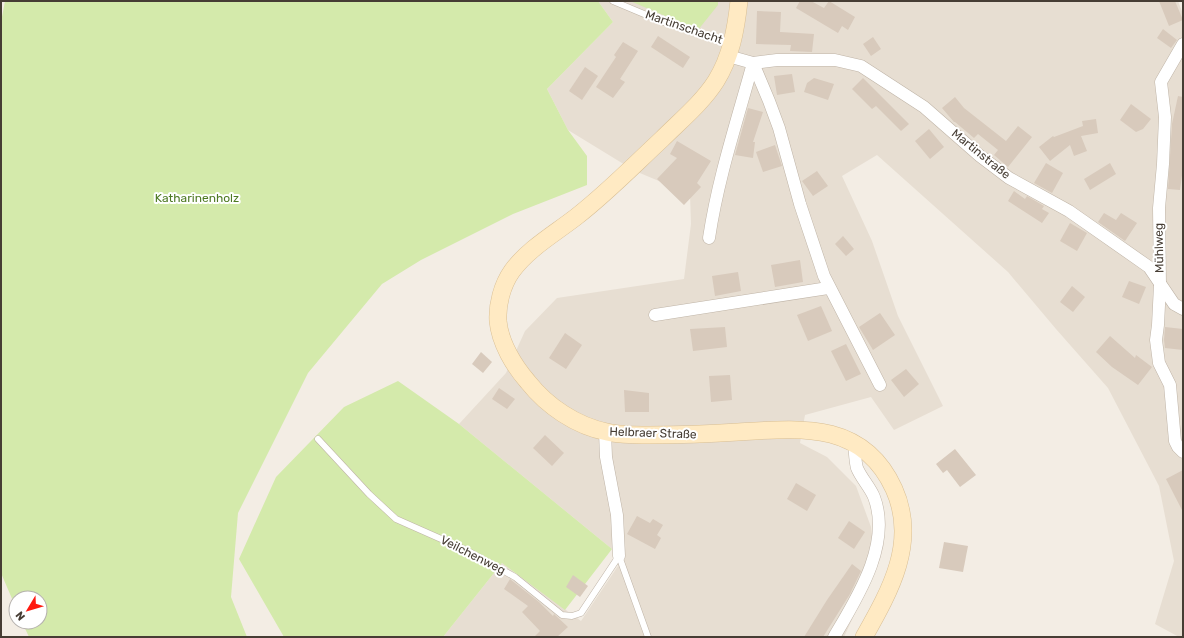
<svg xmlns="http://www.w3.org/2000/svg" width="1184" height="638" font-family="Rubik,sans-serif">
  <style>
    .residential { fill: #e7ded2 }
    .green { fill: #d4eaab }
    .building { fill: #d8cabc }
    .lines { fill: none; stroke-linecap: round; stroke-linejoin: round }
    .service-casing { stroke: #bfb4a7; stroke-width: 7 }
    .minor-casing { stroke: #bfb4a7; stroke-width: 13 }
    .secondary-casing { stroke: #d9bf94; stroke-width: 18 }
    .service { stroke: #fff; stroke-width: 6 }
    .minor { stroke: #fff; stroke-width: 12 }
    .secondary { stroke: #ffeac3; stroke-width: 17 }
    .labels { text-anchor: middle; stroke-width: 4; stroke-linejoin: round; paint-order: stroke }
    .street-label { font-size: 12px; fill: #463d34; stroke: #fff }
    .park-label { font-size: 12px; fill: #4e7a24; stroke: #fff }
  </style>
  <rect width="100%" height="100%" fill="#f3ede4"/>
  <!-- residential -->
  <polygon class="residential" points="598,1 1178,1 1183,14 1183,637 1179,637 1155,624 1174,561 1159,486 1108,388 1056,329 1008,272 877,155 842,176 872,241 898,316 943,406 894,430 871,397 805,415 800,443 827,457 856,486 871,527 877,565 844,637 443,637 502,563 581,621 618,566 612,549 459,424 506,373 525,331 557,298 684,279 691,224 690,194 635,171 568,130 547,89 613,22"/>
  <!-- green -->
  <g class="green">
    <polygon points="5,1 598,1 613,22 547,89 568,130 587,156 587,185 513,214 421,260 382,284 308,373 238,513 231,597 247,637 29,637 22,622 40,622 40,598 16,598 16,608 1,573 1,22"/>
    <polygon points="630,1 718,1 718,5 698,30"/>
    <polygon points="398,381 459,424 612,549 565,610 502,563 443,637 284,637 239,559 276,477 344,407"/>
  </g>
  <!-- building -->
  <g class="building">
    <polygon points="800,1 811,1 824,8 829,1 855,17 848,30 842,26 838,33 796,8"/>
    <polygon points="1159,1 1175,1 1183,20 1169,26"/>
    <polygon points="757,11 781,12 780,32 814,34 812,52 790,51 791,45 756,44"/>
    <polygon points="1163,29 1177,40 1171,48 1157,38"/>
    <polygon points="658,36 690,57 683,68 651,47"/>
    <polygon points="873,37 881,49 871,56 863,44"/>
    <polygon points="623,42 638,51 620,79 625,82 613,98 596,87 616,57 614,55"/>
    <polygon points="585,67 598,76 582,100 569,91"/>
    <polygon points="792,74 795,92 777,95 774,76"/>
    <polygon points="814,78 834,84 828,100 804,92 807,83"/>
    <polygon points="863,78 909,124 901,131 876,106 872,109 852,89"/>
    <polygon points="1178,96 1183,97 1183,168 1180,190 1168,189 1172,124"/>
    <polygon points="955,97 964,108 1006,141 1018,126 1032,137 1008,167 994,155 998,150 978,134 974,138 955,122 954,122 942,108"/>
    <polygon points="1131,104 1151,119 1143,129 1136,132 1120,120"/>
    <polygon points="748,108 763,112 753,142 755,142 753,158 735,155"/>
    <polygon points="1096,119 1098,133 1081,136 1087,151 1074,156 1070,145 1050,161 1039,147 1053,136 1054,137 1083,126 1082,121"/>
    <polygon points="929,129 944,147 930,159 915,141"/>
    <polygon points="677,141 711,161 697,183 701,187 684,205 657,179 677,158 670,154"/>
    <polygon points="775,145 782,166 763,172 756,152"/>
    <polygon points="1046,163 1063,173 1052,193 1034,183"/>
    <polygon points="1110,163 1116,174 1090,190 1084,179"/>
    <polygon points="817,171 828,186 813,196 802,181"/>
    <polygon points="1014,191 1025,199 1027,196 1044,206 1042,209 1049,213 1042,223 1008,201"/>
    <polygon points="1104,213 1116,220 1121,213 1137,223 1125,241 1098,222"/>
    <polygon points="1070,223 1087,233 1077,251 1060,241"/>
    <polygon points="843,236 854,249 846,256 835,244"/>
    <polygon points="800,260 803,282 775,287 771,265"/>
    <polygon points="738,272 741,291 715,296 712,276"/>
    <polygon points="1129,281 1146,287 1139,304 1122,297"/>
    <polygon points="1072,286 1085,297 1073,312 1060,302"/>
    <polygon points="821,306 832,331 808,341 797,315"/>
    <polygon points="880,313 895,335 873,350 859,327"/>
    <polygon points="725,327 727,347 693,351 690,329"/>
    <polygon points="1165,327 1183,329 1183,350 1165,348 1164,340"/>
    <polygon points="565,333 582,345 566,369 549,358"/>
    <polygon points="1110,336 1135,358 1136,355 1152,367 1138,385 1112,367 1096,352"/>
    <polygon points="846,344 861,374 846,381 831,351"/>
    <polygon points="481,352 492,362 483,373 472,364"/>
    <polygon points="906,369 919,384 904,397 891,380"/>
    <polygon points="730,375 732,400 711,402 709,376"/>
    <polygon points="499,388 515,399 507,409 492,399"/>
    <polygon points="624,390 649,393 649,412 625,412"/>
    <polygon points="545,435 564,453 552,466 533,448"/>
    <polygon points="955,449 976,475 960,487 947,470 943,473 936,464"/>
    <polygon points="1183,470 1183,512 1166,479"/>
    <polygon points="796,483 816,495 807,511 787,499"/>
    <polygon points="637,516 650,523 653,519 663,525 657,535 661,538 655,549 627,534"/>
    <polygon points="849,521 865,532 854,549 838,538"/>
    <polygon points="944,542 968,546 963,572 939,568"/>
    <polygon points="852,564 861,571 850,594 823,637 804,637 827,600"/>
    <polygon points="573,575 588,586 580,597 566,587"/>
    <polygon points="510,579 539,602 553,616 554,614 568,627 557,637 534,637 540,631 522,612 528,606 504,589"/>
  </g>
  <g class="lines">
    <!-- service casing -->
    <g class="service-casing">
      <g id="service">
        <polyline points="613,1 663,22 731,43"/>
        <polyline points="318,439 369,494 396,519 466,550 515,577 562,615 572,616 581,613 619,556"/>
        <polyline points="619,556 648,637"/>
      </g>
    </g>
    <!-- minor casing -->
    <g class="minor-casing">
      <g id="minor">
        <polyline points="1183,44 1161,82 1165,117 1163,164 1159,208 1160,285 1158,325 1156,340 1159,363 1170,385 1175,441 1178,447 1183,452"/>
        <polyline points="728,56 753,63 777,60 835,60 861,66 924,107 980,156 1009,178 1069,211 1149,267 1174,304 1183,309"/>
        <polyline points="753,63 769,101 779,128 800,204 824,276 880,385"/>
        <path d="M 709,238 C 718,178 737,121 753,63"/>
        <polyline points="655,315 828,288"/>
        <polyline points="605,432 606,457 617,515 619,556"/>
        <path d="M 834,637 C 857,598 892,544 874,497 C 870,487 861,478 857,468 C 855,461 855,451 854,443"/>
      </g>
    </g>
    <!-- secondary casing -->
    <g class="secondary-casing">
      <path id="secondary" d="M 739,1 C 736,29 731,57 716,81 C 702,103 680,121 662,139 C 634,165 607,193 576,217 C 554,234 528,249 512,271 C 502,285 497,305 498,321 C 500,343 514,366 528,382 C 547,406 576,426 607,432 C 620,435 635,435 649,435 C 679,435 709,434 738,432 C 801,428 863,421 894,489 C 918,542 890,591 864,637"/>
    </g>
    <!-- service -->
    <use href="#service" class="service"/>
    <!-- minor -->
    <use href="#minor" class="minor"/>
    <!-- secondary -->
    <use href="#secondary" class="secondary"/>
  </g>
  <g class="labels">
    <!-- street labels -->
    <g class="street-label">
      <text transform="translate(684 27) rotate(19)" y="4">Martinschacht</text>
      <text transform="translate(981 154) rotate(39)" y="4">Martinstraße</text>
      <text transform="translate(1159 248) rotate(-91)" y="4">Mühlweg</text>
      <text transform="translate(653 433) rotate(2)" y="4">Helbraer Straße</text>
      <text transform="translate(473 555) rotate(27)" y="4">Veilchenweg</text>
    </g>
    <!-- park labels -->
    <g class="park-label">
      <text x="197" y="202">Katharinenholz</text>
    </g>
  </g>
  <!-- border -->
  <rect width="1184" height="638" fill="none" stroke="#463d34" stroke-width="4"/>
  <!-- north arrow -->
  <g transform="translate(28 610) rotate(232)"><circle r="19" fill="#ffffff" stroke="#b5b1ae"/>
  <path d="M0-3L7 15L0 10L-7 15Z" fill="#ff1a10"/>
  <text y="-6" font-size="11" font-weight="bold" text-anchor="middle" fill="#463d34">N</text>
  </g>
</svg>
